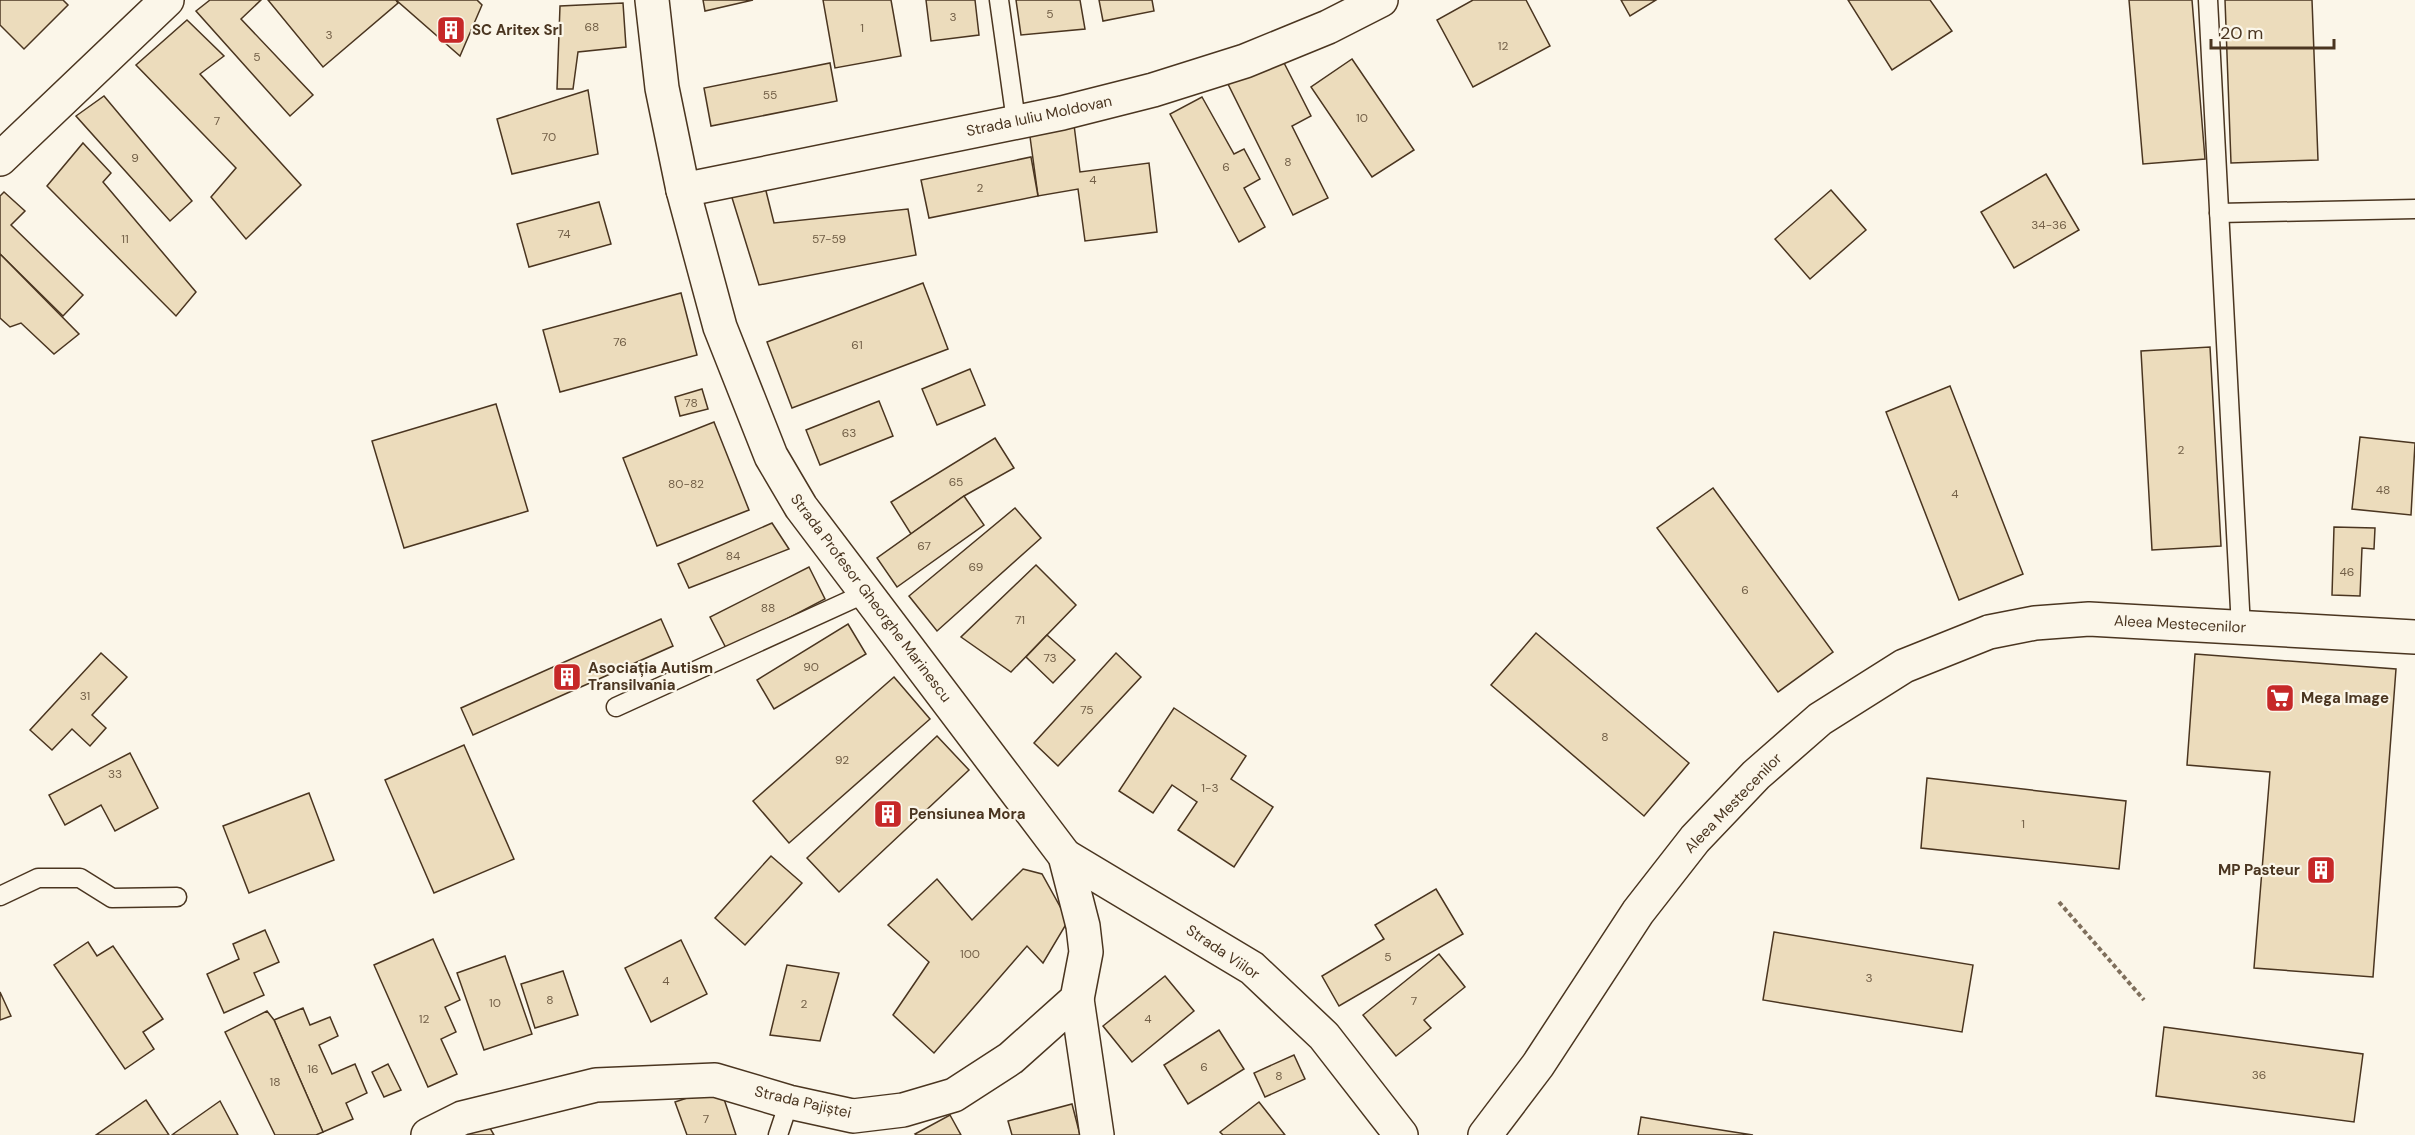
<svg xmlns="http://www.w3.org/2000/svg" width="2415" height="1135" font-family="'DM Sans',sans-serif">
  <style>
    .building { fill: #ecdcbc; stroke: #4a3520; stroke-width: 1.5 }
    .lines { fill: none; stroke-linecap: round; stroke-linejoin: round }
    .lane-casing { stroke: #4a3520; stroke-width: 21 }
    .street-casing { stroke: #4a3520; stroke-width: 36 }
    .path { stroke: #7f6f5c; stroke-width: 4; stroke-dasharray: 4.5 3; stroke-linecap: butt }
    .lane { stroke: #fbf6e9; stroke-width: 18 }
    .street { stroke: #fbf6e9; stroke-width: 33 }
    .labels { text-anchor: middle; stroke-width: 4.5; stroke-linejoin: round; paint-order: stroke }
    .number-label { font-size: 12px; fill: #725f47 }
    .poi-label { font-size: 15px; font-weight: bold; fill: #4a3520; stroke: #fbf6e9; text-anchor: start }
    .street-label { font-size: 15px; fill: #4a3520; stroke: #fbf6e9 }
  </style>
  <rect width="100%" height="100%" fill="#fbf6e9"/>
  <!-- building -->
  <g class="building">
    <polygon points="0,0 63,0 68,5 24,49 0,25"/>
    <polygon points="210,0 261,0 241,19 313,95 290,116 196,11"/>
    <polygon points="268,0 396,0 398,3 323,67"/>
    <polygon points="396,0 477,0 482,5 460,56"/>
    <polygon points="703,0 753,0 705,11"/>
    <polygon points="823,0 891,0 901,56 835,68"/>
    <polygon points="926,0 975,0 979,35 931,41"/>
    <polygon points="1016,0 1080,0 1085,29 1021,35"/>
    <polygon points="1099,0 1152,0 1154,11 1103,21"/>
    <polygon points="1473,0 1526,0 1550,46 1473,87 1437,20"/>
    <polygon points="1621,0 1656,0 1630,16"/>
    <polygon points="1848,0 1930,0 1952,31 1892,70"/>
    <polygon points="2129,0 2192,0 2205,159 2143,164"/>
    <polygon points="2225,0 2312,0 2318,160 2231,163"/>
    <polygon points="623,3 626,47 578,52 573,89 557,89 560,6"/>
    <polygon points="187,20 224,56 200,74 301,185 246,239 211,197 236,168 136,65"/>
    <polygon points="1279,53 1311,116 1292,126 1328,198 1293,215 1226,80"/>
    <polygon points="1352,59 1414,150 1372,177 1311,87"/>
    <polygon points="830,63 837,101 711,126 704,88"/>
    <polygon points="588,90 598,154 512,174 497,119"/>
    <polygon points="104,96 192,201 170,221 76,116"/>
    <polygon points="1202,97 1234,154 1244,149 1260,179 1244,188 1265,227 1239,242 1170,114"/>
    <polygon points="1073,117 1080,172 1149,163 1157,232 1085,241 1078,189 1038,196 1028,122"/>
    <polygon points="83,143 111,173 103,182 196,292 176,316 47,186"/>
    <polygon points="1031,157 1038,196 929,218 921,180"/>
    <polygon points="2046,174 2079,230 2014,268 1981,212"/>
    <polygon points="763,179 774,223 908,209 916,255 759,285 729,188"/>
    <polygon points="1831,190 1866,230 1810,279 1775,239"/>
    <polygon points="4,192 25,211 11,225 83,295 63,316 0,254 0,196"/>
    <polygon points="599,202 611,244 529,267 517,224"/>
    <polygon points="0,254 79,334 54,354 21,323 10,327 0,318"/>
    <polygon points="923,283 948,349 792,408 767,342"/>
    <polygon points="681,293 697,355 560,392 543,330"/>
    <polygon points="2210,347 2221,546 2152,550 2141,351"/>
    <polygon points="970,369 985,405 937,425 922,389"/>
    <polygon points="1950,386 2023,574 1959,600 1886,412"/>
    <polygon points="702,389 708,409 680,416 675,397"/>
    <polygon points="879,401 893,436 820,465 806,430"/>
    <polygon points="496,404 528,511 404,548 372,441"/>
    <polygon points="714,422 749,510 657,546 623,458"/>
    <polygon points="2360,437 2415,443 2411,515 2352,509"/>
    <polygon points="995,438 1014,468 964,496 911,534 891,502"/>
    <polygon points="1713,488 1833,652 1778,692 1657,528"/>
    <polygon points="964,496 984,525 897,587 877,558"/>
    <polygon points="1015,508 1041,538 937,631 909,596"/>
    <polygon points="772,523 789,549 689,588 678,564"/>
    <polygon points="2334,527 2375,528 2374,549 2362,548 2360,596 2332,595"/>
    <polygon points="1036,565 1076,605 1011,672 961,637"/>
    <polygon points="809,567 825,599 727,650 710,617"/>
    <polygon points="661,619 673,646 473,735 461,708"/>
    <polygon points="848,624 866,654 774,709 757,680"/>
    <polygon points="1536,633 1689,763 1644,816 1491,685"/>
    <polygon points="1047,635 1075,660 1053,683 1026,657"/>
    <polygon points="101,653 127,677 92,715 106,728 90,746 72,729 52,750 30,730"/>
    <polygon points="1116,653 1141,677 1058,766 1034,743"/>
    <polygon points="2195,654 2396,669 2373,977 2254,968 2270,772 2187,765"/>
    <polygon points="894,677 930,719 789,843 753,801"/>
    <polygon points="1174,708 1246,756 1231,779 1273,807 1234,867 1178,830 1197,802 1172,785 1153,813 1119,791"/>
    <polygon points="937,736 969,770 839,892 807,858"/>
    <polygon points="464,745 514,859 434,893 385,780"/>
    <polygon points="130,753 158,808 115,831 101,805 65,825 49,795"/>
    <polygon points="1927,778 2126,801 2119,869 1921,848"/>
    <polygon points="309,793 334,860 249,893 223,826"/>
    <polygon points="771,856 802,883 745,945 715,918"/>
    <polygon points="1023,869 1042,874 1068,921 1043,963 1027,946 934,1053 893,1015 929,962 888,925 937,879 972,920"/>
    <polygon points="1436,889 1463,934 1339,1006 1322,976 1384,939 1375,925"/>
    <polygon points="265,930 279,962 254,973 264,995 224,1013 207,974 239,959 233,944"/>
    <polygon points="1774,932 1973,965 1962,1032 1763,1000"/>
    <polygon points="433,939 460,1000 445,1007 456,1032 441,1039 457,1074 428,1087 374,965"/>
    <polygon points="681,940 707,994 651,1022 625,968"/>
    <polygon points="88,942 97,956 113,946 163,1019 143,1032 154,1049 125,1069 54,965"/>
    <polygon points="1439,954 1465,987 1424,1020 1431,1028 1396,1056 1363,1015"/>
    <polygon points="505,956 532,1034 484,1050 457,973"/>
    <polygon points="787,965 839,973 820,1041 770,1035"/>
    <polygon points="563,971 578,1015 535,1028 521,984"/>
    <polygon points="1165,976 1194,1011 1132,1062 1103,1026"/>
    <polygon points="0,992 11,1016 0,1020"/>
    <polygon points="303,1008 310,1025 330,1017 338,1036 319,1045 332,1074 355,1064 367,1093 346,1103 353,1119 323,1132 274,1020"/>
    <polygon points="267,1011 274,1020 323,1132 316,1135 275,1135 225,1032"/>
    <polygon points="2164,1027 2363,1054 2354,1122 2156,1096"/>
    <polygon points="1219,1030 1244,1069 1188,1104 1164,1065"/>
    <polygon points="1294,1055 1305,1079 1265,1097 1254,1073"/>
    <polygon points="388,1064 401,1090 384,1097 372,1072"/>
    <polygon points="720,1087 736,1135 687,1135 675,1102"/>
    <polygon points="146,1100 169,1135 96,1135"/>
    <polygon points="220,1101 238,1135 172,1135 176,1132"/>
    <polygon points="1259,1102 1285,1135 1223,1135 1220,1132"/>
    <polygon points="1072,1104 1080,1135 1012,1135 1008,1121"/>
    <polygon points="950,1115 961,1135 916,1135 915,1134"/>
    <polygon points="1641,1117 1689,1125 1753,1135 1638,1135"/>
    <polygon points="487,1123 494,1135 465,1135"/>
  </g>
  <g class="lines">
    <!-- lane casing -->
    <g class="lane-casing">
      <g id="lane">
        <polyline points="999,0 1016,121"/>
        <polyline points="2208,0 2241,628"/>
        <polyline points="2219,213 2415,209"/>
        <polyline points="616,707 866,593"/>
        <polyline points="0,896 38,878 80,878 112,898 177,897"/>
        <polyline points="778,1135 789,1102"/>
      </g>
    </g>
    <!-- street casing -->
    <g class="street-casing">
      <g id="street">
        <polyline points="0,159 167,0"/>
        <polyline points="683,190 1062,113 1153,90 1245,61 1328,27 1381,0"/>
        <polyline points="1065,856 1252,968 1324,1036 1401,1135"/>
        <polyline points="1077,999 1097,1135"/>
        <polyline points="428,1135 462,1118 596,1085 715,1080 789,1102 853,1116 903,1110 954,1095 1011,1058 1077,999 1086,952 1083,926 1065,856 801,507 771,456 720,327 683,190 662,88 652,0"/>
        <polyline points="1485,1135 1538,1065 1638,912 1695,839 1756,775 1820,719 1904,666 1989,632 2035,623 2089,619 2415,637"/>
      </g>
    </g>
    <!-- path -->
    <polyline class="path" points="2059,902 2144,1000"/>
    <!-- lane -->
    <use href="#lane" class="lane"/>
    <!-- street -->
    <use href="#street" class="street"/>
  </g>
  <!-- icons -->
  <defs>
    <g id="building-square" transform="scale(1.5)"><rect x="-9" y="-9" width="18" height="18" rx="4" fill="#c62828" stroke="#fbf6e9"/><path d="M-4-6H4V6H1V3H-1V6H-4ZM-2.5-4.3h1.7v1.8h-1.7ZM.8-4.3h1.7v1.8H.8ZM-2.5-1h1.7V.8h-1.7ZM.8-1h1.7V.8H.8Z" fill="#fff"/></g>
    <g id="supermarket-square" transform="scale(1.5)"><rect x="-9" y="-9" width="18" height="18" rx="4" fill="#c62828" stroke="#fbf6e9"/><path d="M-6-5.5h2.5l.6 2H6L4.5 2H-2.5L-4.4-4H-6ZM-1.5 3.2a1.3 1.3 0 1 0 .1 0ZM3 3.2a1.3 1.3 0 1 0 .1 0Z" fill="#fff"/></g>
  </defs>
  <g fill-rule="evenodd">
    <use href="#building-square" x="451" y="30"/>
    <use href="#building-square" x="567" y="677"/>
    <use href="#supermarket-square" x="2280" y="698"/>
    <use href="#building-square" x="888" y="814"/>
    <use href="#building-square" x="2321" y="870"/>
  </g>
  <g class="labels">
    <!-- number labels -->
    <g class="number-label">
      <text x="1050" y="18">5</text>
      <text x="953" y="21">3</text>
      <text x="592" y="31">68</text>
      <text x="862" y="32">1</text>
      <text x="329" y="39">3</text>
      <text x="1503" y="50">12</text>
      <text x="257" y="61">5</text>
      <text x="770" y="99">55</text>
      <text x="1362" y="122">10</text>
      <text x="217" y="125">7</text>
      <text x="549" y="141">70</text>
      <text x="135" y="162">9</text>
      <text x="1288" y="166">8</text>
      <text x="1226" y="171">6</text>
      <text x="1093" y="184">4</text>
      <text x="980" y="192">2</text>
      <text x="2049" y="229">34-36</text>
      <text x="564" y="238">74</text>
      <text x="125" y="243">11</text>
      <text x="829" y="243">57-59</text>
      <text x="620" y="346">76</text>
      <text x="857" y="349">61</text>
      <text x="691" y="407">78</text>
      <text x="849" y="437">63</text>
      <text x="2181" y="454">2</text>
      <text x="956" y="486">65</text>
      <text x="686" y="488">80-82</text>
      <text x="2383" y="494">48</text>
      <text x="1955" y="498">4</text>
      <text x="924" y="550">67</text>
      <text x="733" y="560">84</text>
      <text x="976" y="571">69</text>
      <text x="2347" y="576">46</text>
      <text x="1745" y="594">6</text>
      <text x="768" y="612">88</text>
      <text x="1020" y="624">71</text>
      <text x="1050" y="662">73</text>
      <text x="811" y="671">90</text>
      <text x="85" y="700">31</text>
      <text x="1087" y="714">75</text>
      <text x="1605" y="741">8</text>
      <text x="842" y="764">92</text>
      <text x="115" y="778">33</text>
      <text x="1210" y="792">1-3</text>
      <text x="2023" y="828">1</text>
      <text x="970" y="958">100</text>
      <text x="1388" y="961">5</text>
      <text x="1869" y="982">3</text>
      <text x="666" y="985">4</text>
      <text x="550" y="1004">8</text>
      <text x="1414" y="1005">7</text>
      <text x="495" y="1007">10</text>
      <text x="804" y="1008">2</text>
      <text x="424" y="1023">12</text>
      <text x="1148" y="1023">4</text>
      <text x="1204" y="1071">6</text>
      <text x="313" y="1073">16</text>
      <text x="2259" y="1079">36</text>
      <text x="1279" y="1080">8</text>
      <text x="275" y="1086">18</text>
      <text x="706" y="1123">7</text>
    </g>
    <!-- poi labels -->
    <g class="poi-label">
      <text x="472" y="35">SC Aritex Srl</text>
      <text x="588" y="673">Asociația Autism<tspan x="588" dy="17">Transilvania</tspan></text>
      <text x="2301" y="703">Mega Image</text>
      <text x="909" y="819">Pensiunea Mora</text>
      <text x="2300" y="875" text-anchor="end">MP Pasteur</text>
    </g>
    <!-- street labels -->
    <g class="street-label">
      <text transform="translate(1039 116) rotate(-12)" y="5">Strada Iuliu Moldovan</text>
      <text transform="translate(871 598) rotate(53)" y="5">Strada Profesor Gheorghe Marinescu</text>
      <text transform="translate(2180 624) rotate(3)" y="5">Aleea Mestecenilor</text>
      <text transform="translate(1733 803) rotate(-46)" y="5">Aleea Mestecenilor</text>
      <text transform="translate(1223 952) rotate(34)" y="5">Strada Viilor</text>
      <text transform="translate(803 1102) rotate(13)" y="5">Strada Pajiștei</text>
    </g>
  </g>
  <!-- scale -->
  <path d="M2211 39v9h123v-9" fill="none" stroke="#4a3520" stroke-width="3"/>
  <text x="2220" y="39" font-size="18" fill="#4a3520" stroke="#fbf6e9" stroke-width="4.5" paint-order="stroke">20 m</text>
</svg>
